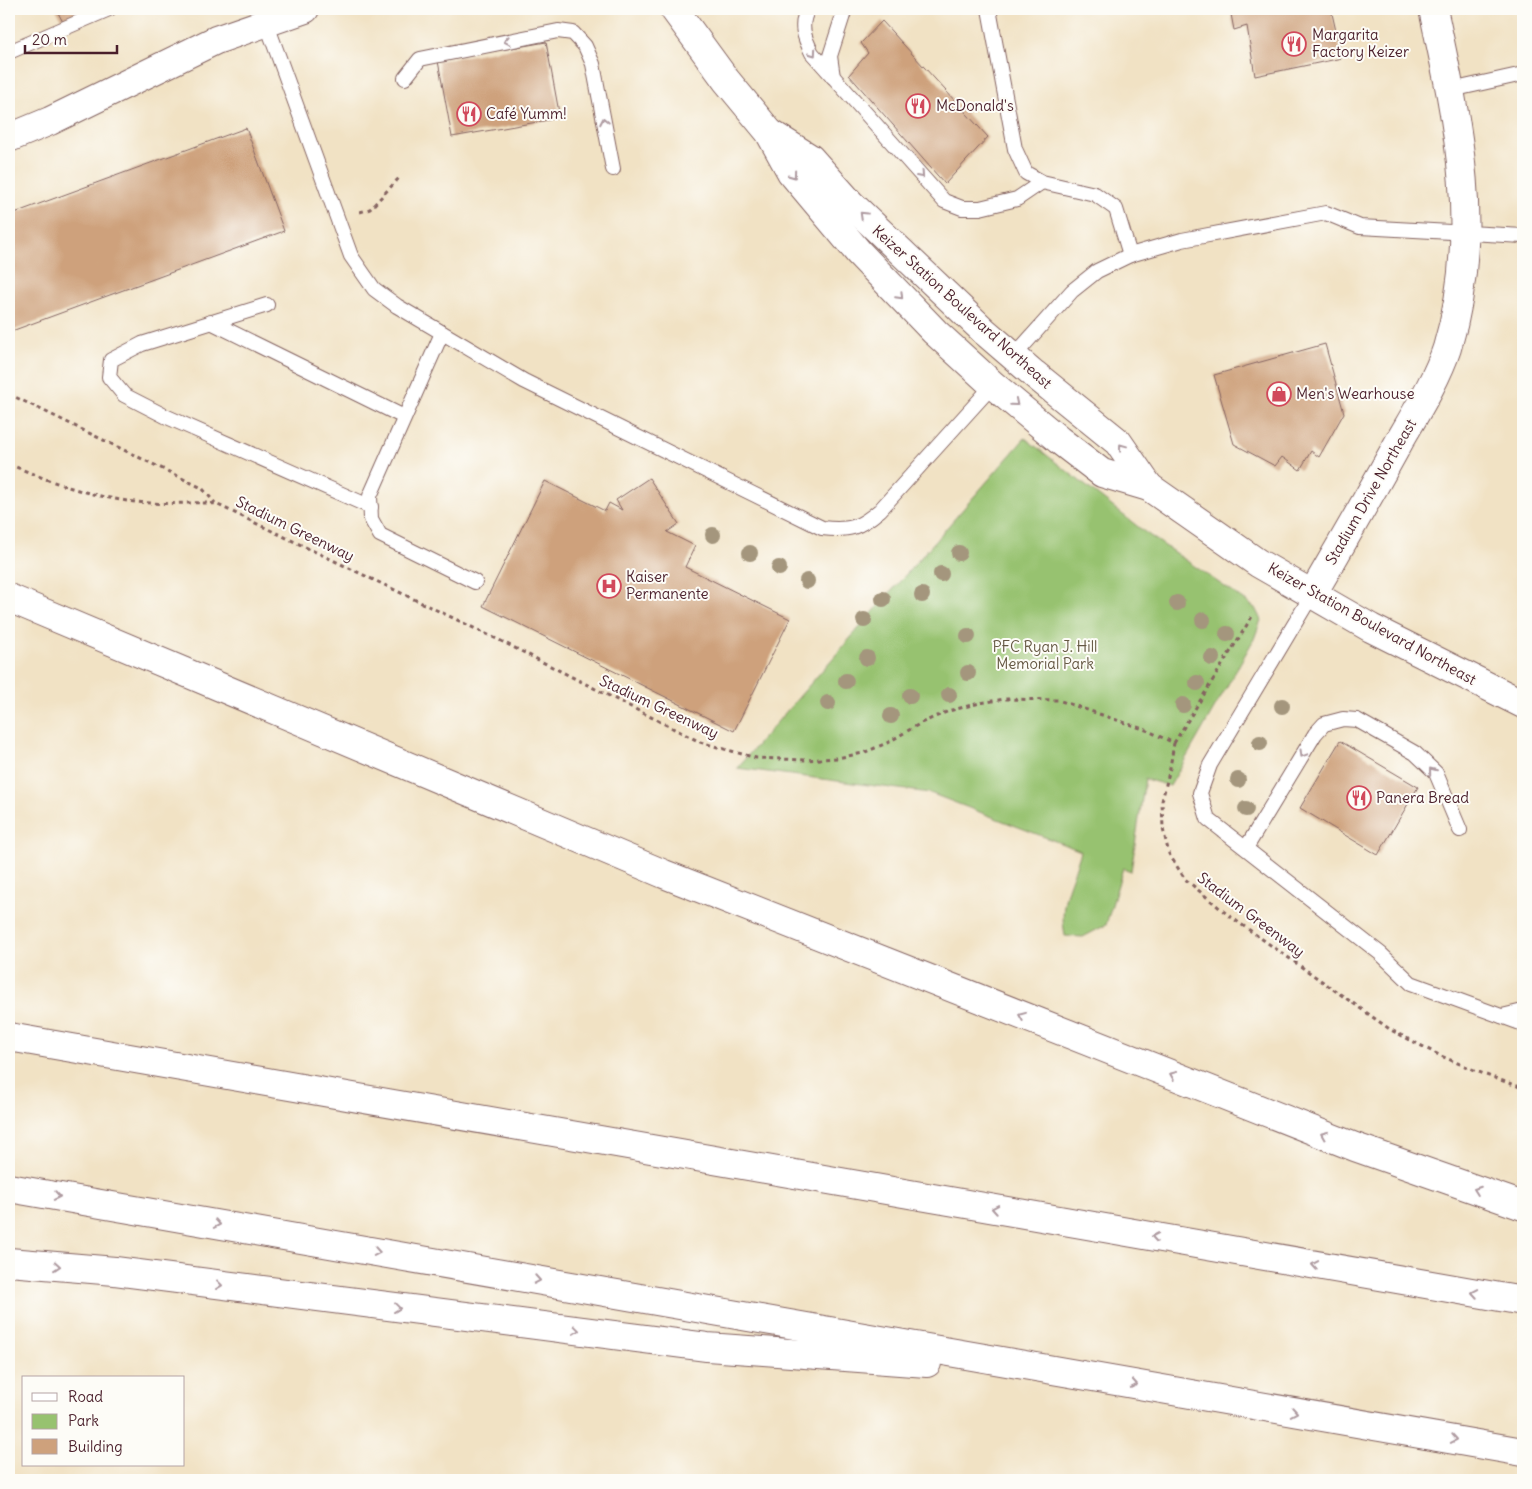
<svg xmlns="http://www.w3.org/2000/svg" width="1532" height="1489" font-family="Delius,sans-serif">
  <style>
    .green { fill: #97c26f; stroke: #70704d }
    .building { fill: #cea17c }
    .lines { fill: none; stroke-linecap: round; stroke-linejoin: round }
    .lane-casing { stroke: #846361; stroke-width: 16 }
    .secondary-casing { stroke: #846361; stroke-width: 30 }
    .highway-casing { stroke: #846361; stroke-width: 30 }
    .path { stroke: #846361; stroke-width: 3; stroke-dasharray: 4 4; stroke-linecap: butt }
    .lane { stroke: #fff; stroke-width: 14 }
    .secondary { stroke: #fff; stroke-width: 28 }
    .highway { stroke: #fff; stroke-width: 28 }
    .tree { fill: #a4967d }
    .oneway { stroke: #ae9aa0 }
    .labels { text-anchor: middle; stroke-width: 4; stroke-linejoin: round; paint-order: stroke }
    .poi-label { font-size: 15px; fill: #4a1f2b; stroke: #fdfcf7; text-anchor: start }
    .street-label { font-size: 15px; fill: #4a1f2b; stroke: #fdfcf7 }
    .park-label { font-size: 15px; fill: #655843; stroke: #fdfcf7 }
  </style>
  <rect width="100%" height="100%" fill="#fdfcf7"/>
  <filter id="ink" filterUnits="userSpaceOnUse"><feTurbulence type="fractalNoise" baseFrequency=".02" numOctaves="2"/><feDisplacementMap in="SourceGraphic" scale="10" xChannelSelector="R" yChannelSelector="G"/><feConvolveMatrix kernelMatrix="1 2 1 2 8 2 1 2 1" color-interpolation-filters="sRGB"/></filter>
  <filter id="wash" filterUnits="userSpaceOnUse"><feTurbulence type="fractalNoise" baseFrequency=".0096" numOctaves="4" result="noise"/><feDisplacementMap in="SourceGraphic" scale="20" xChannelSelector="R" yChannelSelector="G"/><feGaussianBlur stdDeviation="1.12" result="paint"/><feColorMatrix in="noise" values="0 0 0 0 0 0 0 0 0 0 0 0 0 0 0 0 0 1.4 0 .05"/><feComposite in="paint" operator="in"/></filter>
  <g filter="url(#wash)">
    <rect width="100%" height="100%" fill="#f1e2c4"/>
    <!-- green -->
    <path class="green" d="M 1025,438 L 1146,533 L 1244,600 L 1255,608 L 1261,620 L 1254,639 L 1170,786 L 1145,779 L 1131,871 L 1123,868 L 1106,925 L 1083,937 L 1065,936 C 1058,900 1072,883 1081,851 L 930,793 L 737,768 Z"/>
    <g id="blocks">
      <!-- building -->
      <g class="building">
        <polygon points="56,9 96,9 64,24"/>
        <polygon points="1230,9 1331,9 1342,58 1255,76 1247,26 1234,30"/>
        <polygon points="882,21 988,137 945,184 849,75 868,53 861,43"/>
        <polygon points="546,42 560,118 452,137 438,61"/>
        <polygon points="246,128 284,231 9,332 9,215"/>
        <polygon points="1325,344 1344,413 1319,457 1311,451 1300,470 1282,457 1275,466 1234,444 1214,375"/>
        <polygon points="649,478 679,524 667,532 695,546 685,567 790,619 734,731 483,606 545,481 605,511 609,503 622,510 616,500"/>
        <polygon points="1340,741 1418,787 1378,855 1300,808"/>
      </g>
    </g>
  </g>
  <g filter="url(#ink)">
    <use href="#blocks" fill-opacity="0" stroke="#846361" stroke-width="1"/>
    <g class="lines">
      <!-- lane casing -->
      <g class="lane-casing">
        <g id="lane">
          <path d="M 808,9 C 799,25 804,37 812,53 L 944,201 L 962,208 L 980,208 L 1017,199 L 1042,182"/>
          <polyline points="989,9 1015,149 1026,173 1042,182 1095,194 1116,209 1130,255"/>
          <path d="M 266,22 L 351,256 L 374,289 L 397,306 L 524,381 L 822,528 C 850,531 859,528 880,510 L 993,385"/>
          <polyline points="9,52 109,9"/>
          <polyline points="833,77 830,56 845,9"/>
          <polyline points="405,78 420,59 558,31 573,33 585,46 593,64 613,169"/>
          <polyline points="1451,90 1523,74"/>
          <polyline points="267,305 142,344 111,360 109,377 124,395 165,416 371,507"/>
          <polyline points="211,322 404,417"/>
          <polyline points="442,333 370,496 371,519 380,535 475,582"/>
          <polyline points="1014,356 1072,291 1097,271 1130,255 1182,240 1326,213 1360,227 1523,236"/>
          <polyline points="1313,593 1210,765 1200,793 1208,819 1381,954 1411,983 1523,1024"/>
          <polyline points="1246,848 1315,734 1324,724 1343,719 1357,720 1415,753 1436,773 1460,830"/>
          <polyline points="1502,1016 1523,1011"/>
        </g>
      </g>
      <!-- secondary casing -->
      <g class="secondary-casing">
        <g id="secondary">
          <polyline points="674,9 726,80 769,132 791,172 859,253 935,332 993,385 1059,440 1102,473 1149,487 1258,563 1371,628 1523,704"/>
          <polyline points="770,133 810,158 850,203 984,331 1034,374 1118,442 1149,487"/>
          <polyline points="9,138 50,121 216,40 305,9"/>
          <path d="M 1313,593 C 1342,543 1371,493 1399,442 C 1415,414 1437,379 1447,348 C 1482,232 1458,124 1433,9"/>
        </g>
      </g>
      <!-- highway casing -->
      <g class="highway-casing">
        <g id="highway">
          <polyline points="9,598 664,874 1355,1147 1523,1206"/>
          <polyline points="9,1037 1523,1301"/>
          <polyline points="9,1188 1523,1452"/>
          <polyline points="9,1262 115,1271 707,1347 927,1363"/>
        </g>
      </g>
      <!-- path -->
      <g class="path">
        <polyline points="360,212 370,209 399,178"/>
        <polyline points="9,394 202,488 215,503"/>
        <path d="M 9,464 C 53,483 101,501 150,503 C 172,505 194,501 216,504 L 505,643 L 700,742 L 756,758 L 805,760 L 837,758 L 863,753 L 887,743 L 921,723 L 949,711 L 980,703 L 1005,699 L 1058,700 L 1146,730 L 1174,743 L 1170,768 L 1162,801 L 1163,829 L 1169,854 L 1185,879 L 1228,915 L 1391,1030 L 1441,1056 L 1486,1075 L 1523,1088"/>
        <polyline points="1174,743 1253,615"/>
      </g>
      <!-- lane -->
      <use href="#lane" class="lane"/>
      <!-- secondary -->
      <use href="#secondary" class="secondary"/>
      <!-- highway -->
      <use href="#highway" class="highway"/>
    </g>
    <!-- trees -->
    <g class="tree">
      <circle cx="713" cy="535" r="8"/>
      <circle cx="750" cy="553" r="8"/>
      <circle cx="959" cy="553" r="8"/>
      <circle cx="779" cy="568" r="8"/>
      <circle cx="941" cy="574" r="8"/>
      <circle cx="807" cy="581" r="8"/>
      <circle cx="922" cy="595" r="8"/>
      <circle cx="883" cy="599" r="8"/>
      <circle cx="1177" cy="603" r="8"/>
      <circle cx="864" cy="620" r="8"/>
      <circle cx="1203" cy="620" r="8"/>
      <circle cx="1227" cy="634" r="8"/>
      <circle cx="968" cy="636" r="8"/>
      <circle cx="867" cy="658" r="8"/>
      <circle cx="1212" cy="658" r="8"/>
      <circle cx="968" cy="673" r="8"/>
      <circle cx="846" cy="681" r="8"/>
      <circle cx="1197" cy="683" r="8"/>
      <circle cx="949" cy="695" r="8"/>
      <circle cx="910" cy="696" r="8"/>
      <circle cx="828" cy="703" r="8"/>
      <circle cx="1183" cy="705" r="8"/>
      <circle cx="1282" cy="706" r="8"/>
      <circle cx="891" cy="716" r="8"/>
      <circle cx="1260" cy="743" r="8"/>
      <circle cx="1238" cy="780" r="8"/>
      <circle cx="1246" cy="809" r="8"/>
    </g>
    <!-- one-way arrows -->
    <defs><path id="oneway-chevron" d="M-2-3.5L2.5 0L-2 3.5" fill="none" stroke-width="1.6" stroke-linecap="round" stroke-linejoin="round" transform="scale(1.25)"/></defs>
    <g class="oneway">
      <use href="#oneway-chevron" transform="translate(507 41) rotate(169)"/>
      <use href="#oneway-chevron" transform="translate(813 53) rotate(55)"/>
      <use href="#oneway-chevron" transform="translate(604 121) rotate(-101)"/>
      <use href="#oneway-chevron" transform="translate(793 175) rotate(55)"/>
      <use href="#oneway-chevron" transform="translate(921 175) rotate(48)"/>
      <use href="#oneway-chevron" transform="translate(863 215) rotate(-136)"/>
      <use href="#oneway-chevron" transform="translate(900 296) rotate(46)"/>
      <use href="#oneway-chevron" transform="translate(1015 403) rotate(40)"/>
      <use href="#oneway-chevron" transform="translate(1122 447) rotate(-127)"/>
      <use href="#oneway-chevron" transform="translate(1303 754) rotate(121)"/>
      <use href="#oneway-chevron" transform="translate(1432 771) rotate(-129)"/>
      <use href="#oneway-chevron" transform="translate(1022 1016) rotate(-158)"/>
      <use href="#oneway-chevron" transform="translate(1173 1075) rotate(-158)"/>
      <use href="#oneway-chevron" transform="translate(1324 1135) rotate(-158)"/>
      <use href="#oneway-chevron" transform="translate(1477 1190) rotate(-160)"/>
      <use href="#oneway-chevron" transform="translate(57 1196) rotate(10)"/>
      <use href="#oneway-chevron" transform="translate(995 1209) rotate(-170)"/>
      <use href="#oneway-chevron" transform="translate(217 1224) rotate(10)"/>
      <use href="#oneway-chevron" transform="translate(1155 1237) rotate(-170)"/>
      <use href="#oneway-chevron" transform="translate(377 1252) rotate(10)"/>
      <use href="#oneway-chevron" transform="translate(1315 1265) rotate(-170)"/>
      <use href="#oneway-chevron" transform="translate(57 1266) rotate(5)"/>
      <use href="#oneway-chevron" transform="translate(537 1280) rotate(10)"/>
      <use href="#oneway-chevron" transform="translate(219 1285) rotate(7)"/>
      <use href="#oneway-chevron" transform="translate(1475 1293) rotate(-170)"/>
      <use href="#oneway-chevron" transform="translate(397 1308) rotate(7)"/>
      <use href="#oneway-chevron" transform="translate(576 1330) rotate(7)"/>
      <use href="#oneway-chevron" transform="translate(1134 1384) rotate(10)"/>
      <use href="#oneway-chevron" transform="translate(1294 1412) rotate(10)"/>
      <use href="#oneway-chevron" transform="translate(1454 1439) rotate(10)"/>
    </g>
  </g>
  <!-- icons -->
  <defs>
    <g id="restaurant-ring" transform="scale(1.25)"><circle r="9.5" fill="#fdfcf7" stroke="#d1495b" stroke-width="1.5"/><path d="M-5-6h1v4h1v-4h1v4h1v-4h1v5L-1.5 .5V6h-2V.5L-5-1ZM5-6V6H3V1.5H1.5Q1.5-4 5-6Z" fill="#d1495b"/></g>
    <g id="shop-ring" transform="scale(1.25)"><circle r="9.5" fill="#fdfcf7" stroke="#d1495b" stroke-width="1.5"/><path d="M-5-2.5h2.3a2.7 3.5 0 0 1 5.4 0H5L5.5 6h-11ZM-1.5-2.5h3a1.5 2.3 0 0 0-3 0Z" fill="#d1495b"/></g>
    <g id="hospital-ring" transform="scale(1.25)"><circle r="9.5" fill="#fdfcf7" stroke="#d1495b" stroke-width="1.5"/><path d="M-5-5h3v3.5h4V-5h3V5h-3V1.5h-4V5h-3Z" fill="#d1495b"/></g>
  </defs>
  <g fill-rule="evenodd">
    <use href="#restaurant-ring" x="1294" y="44"/>
    <use href="#restaurant-ring" x="918" y="106"/>
    <use href="#restaurant-ring" x="469" y="114"/>
    <use href="#shop-ring" x="1279" y="394"/>
    <use href="#hospital-ring" x="609" y="586"/>
    <use href="#restaurant-ring" x="1359" y="798"/>
  </g>
  <g class="labels">
    <!-- poi labels -->
    <g class="poi-label">
      <text x="1312" y="40">Margarita<tspan x="1312" dy="17">Factory Keizer</tspan></text>
      <text x="936" y="111">McDonald's</text>
      <text x="486" y="119">Café Yumm!</text>
      <text x="1296" y="399">Men's Wearhouse</text>
      <text x="626" y="582">Kaiser<tspan x="626" dy="17">Permanente</tspan></text>
      <text x="1376" y="803">Panera Bread</text>
    </g>
    <!-- street labels -->
    <g class="street-label">
      <text transform="translate(962 307) rotate(42)" y="5">Keizer Station Boulevard Northeast</text>
      <text transform="translate(1371 492) rotate(-60)" y="5">Stadium Drive Northeast</text>
      <text transform="translate(295 529) rotate(26)" y="5">Stadium Greenway</text>
      <text transform="translate(1372 624) rotate(29)" y="5">Keizer Station Boulevard Northeast</text>
      <text transform="translate(659 707) rotate(25)" y="5">Stadium Greenway</text>
      <text transform="translate(1251 915) rotate(37)" y="5">Stadium Greenway</text>
    </g>
    <!-- park labels -->
    <g class="park-label">
      <text x="1045" y="652">PFC Ryan J. Hill<tspan x="1045" dy="17">Memorial Park</tspan></text>
    </g>
  </g>
  <!-- margin -->
  <rect width="1532" height="1489" fill="none" stroke="#fdfcf7" stroke-width="30"/>
  <!-- legend -->
  <rect x="22" y="1376" width="162" height="90" fill="#fdfcf7" stroke="#b5a4a5"/>
  <rect x="32" y="1393" width="25" height="8" fill="#ffffff" stroke="#b5a4a5"/>
  <text x="68" y="1402" font-size="15" fill="#4a1f2b">Road</text>
  <rect x="32" y="1414" width="25" height="15" fill="#97c26f" stroke="#b5a4a5"/>
  <text x="68" y="1426" font-size="15" fill="#4a1f2b">Park</text>
  <rect x="32" y="1439" width="25" height="15" fill="#cea17c" stroke="#b5a4a5"/>
  <text x="68" y="1452" font-size="15" fill="#4a1f2b">Building</text>
  <!-- scale -->
  <path d="M25 45v8h92v-8" fill="none" stroke="#4a1f2b" stroke-width="2.5"/>
  <text x="32" y="45" font-size="15" fill="#4a1f2b" stroke="#fdfcf7" stroke-width="4" paint-order="stroke">20 m</text>
</svg>
